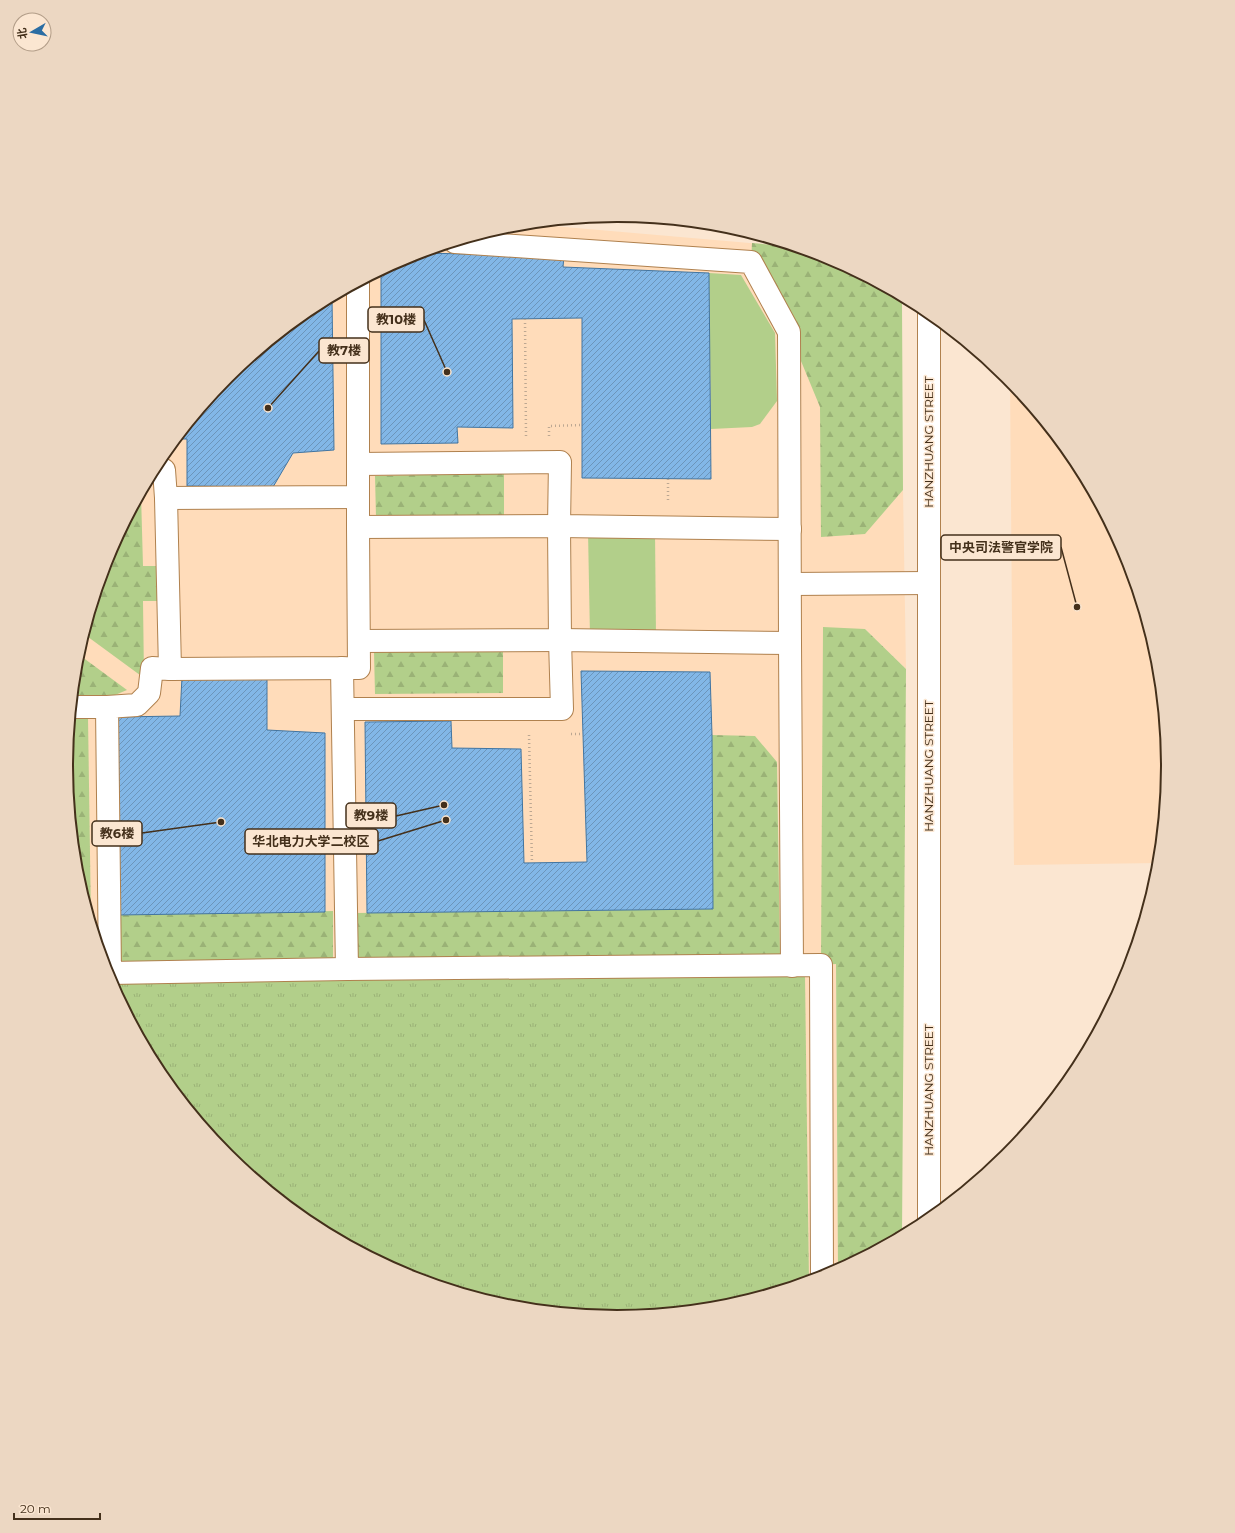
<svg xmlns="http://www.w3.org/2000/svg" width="1235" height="1533" font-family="Montserrat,'Noto Sans SC',sans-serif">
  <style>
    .built { fill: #ffdcba }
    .grass { fill: #b2cf8a }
    .forest { fill: url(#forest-firs) }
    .park { fill: url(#park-tufts) }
    .building { fill: url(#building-hatch); stroke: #4275a1 }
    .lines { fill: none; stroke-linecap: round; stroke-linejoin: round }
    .street-casing { stroke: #b0814e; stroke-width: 24 }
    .path { stroke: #bca792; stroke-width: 2.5; stroke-dasharray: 1 3; stroke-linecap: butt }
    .street { stroke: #fff; stroke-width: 22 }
    .labels { text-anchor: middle; stroke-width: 3; stroke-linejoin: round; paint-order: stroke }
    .street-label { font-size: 12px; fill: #44301b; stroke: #fbe6d1 }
    .rim { fill: none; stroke: #44301b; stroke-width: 2 }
    .leader { fill: none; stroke: #44301b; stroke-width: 1.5 }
    .callout-dot { fill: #44301b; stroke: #fbe6d1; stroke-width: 1.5 }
    .callout { fill: #fbe6d1; stroke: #44301b; stroke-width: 1.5 }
    .callout-label { font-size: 13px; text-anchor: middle; font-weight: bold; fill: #44301b }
  </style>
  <defs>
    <pattern id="forest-firs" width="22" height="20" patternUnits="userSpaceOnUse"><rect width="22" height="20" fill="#b2cf8a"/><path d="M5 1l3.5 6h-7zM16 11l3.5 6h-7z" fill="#9ab276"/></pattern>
    <pattern id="park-tufts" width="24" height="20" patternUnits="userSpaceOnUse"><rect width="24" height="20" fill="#b2cf8a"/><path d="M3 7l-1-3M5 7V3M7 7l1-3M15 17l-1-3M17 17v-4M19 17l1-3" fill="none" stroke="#9ab276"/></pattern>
    <pattern id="building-hatch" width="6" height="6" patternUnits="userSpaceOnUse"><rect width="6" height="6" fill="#82b7e7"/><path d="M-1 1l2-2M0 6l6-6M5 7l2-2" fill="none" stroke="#6c95ba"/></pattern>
  </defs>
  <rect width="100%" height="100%" fill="#fbe6d1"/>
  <!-- built -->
  <g class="built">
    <polygon points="530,224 795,247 829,257 865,533 903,490 906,669 865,629 836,964 838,1271 828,1276 725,1307 617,1318 510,1307 406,1276 311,1225 227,1156 159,1073 108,977 77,874 66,766 77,659 108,555 159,460 228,376 311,308 407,257 510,226"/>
    <polygon points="1010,380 1076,460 1127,556 1158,659 1169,767 1159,863 1014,865"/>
  </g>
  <!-- grass -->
  <g class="grass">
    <polygon points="709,273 741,275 775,333 777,401 760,424 752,427 711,429"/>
    <polygon points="588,531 655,531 656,638 590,637"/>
  </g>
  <!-- forest -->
  <g class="forest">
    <polygon points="752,243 795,247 829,257 894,292 902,303 903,490 865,534 821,537 820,407 789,332 751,262"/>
    <polygon points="504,473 504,515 376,517 375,476"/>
    <polygon points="141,494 143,566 160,566 160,601 143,601 144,678 84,634 108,555"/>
    <polygon points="823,627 865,629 906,669 902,1237 838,1271 836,964 821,965"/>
    <polygon points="503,650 503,693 375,694 374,652"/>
    <polygon points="78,654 127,690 115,695 73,695"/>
    <polygon points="71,717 88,717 91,922 77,874 66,766"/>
    <polygon points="712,735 755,736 777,762 780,956 357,960 355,913 713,909"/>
    <polygon points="333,911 333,960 119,963 118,915"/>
  </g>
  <!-- park -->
  <polygon class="park" points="805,976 809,1282 725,1307 617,1318 510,1307 406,1276 311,1225 227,1156 159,1073 109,980"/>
  <!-- building -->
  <g class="building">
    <polygon points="419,253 564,256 563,267 709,273 711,479 582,478 582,318 512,319 513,428 457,427 458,443 381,444 381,270 407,257"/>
    <polygon points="332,297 334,450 293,453 273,487 187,486 187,439 176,439 228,376 311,308"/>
    <polygon points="581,671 710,672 712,735 713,909 367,913 365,722 451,721 452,748 521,749 524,863 587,862"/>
    <polygon points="182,677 267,678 267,730 325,733 325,912 118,915 116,717 180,716"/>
  </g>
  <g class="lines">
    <!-- street casing -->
    <g class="street-casing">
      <g id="street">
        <polyline points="929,312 929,1220"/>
        <polyline points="358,464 560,462 559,526 790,529"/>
        <polyline points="154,470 164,470 166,498 358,497 358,283"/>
        <polyline points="358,497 358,527 559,526 560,640 359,641"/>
        <polyline points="166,498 170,669 359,668 358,527"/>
        <polyline points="790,584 929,583"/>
        <polyline points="790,643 792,966"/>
        <polyline points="342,668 347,969 821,965 822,1278"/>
        <polyline points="170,669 152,668 149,693 137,705 107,707 110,973 347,969"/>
        <polyline points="72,707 107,707"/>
        <polyline points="343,709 562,709 560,640 790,643 789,332 751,262 455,242"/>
      </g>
    </g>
    <!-- path -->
    <g class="path">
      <polyline points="525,319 526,436"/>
      <polyline points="549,436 549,426 582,425"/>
      <polyline points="668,479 668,501"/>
      <polyline points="571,734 583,734"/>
      <polyline points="529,735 532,863"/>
    </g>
    <!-- street -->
    <use href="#street" class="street"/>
  </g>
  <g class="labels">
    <!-- street labels -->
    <g class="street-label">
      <text transform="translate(929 442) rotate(-90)" y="4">HANZHUANG STREET</text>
      <text transform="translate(929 766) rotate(-90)" y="4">HANZHUANG STREET</text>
      <text transform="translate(929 1090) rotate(-90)" y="4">HANZHUANG STREET</text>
    </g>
  </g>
  <!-- crop -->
  <path d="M0 0H1235V1533H0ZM73 766a544 544 0 1 1 1088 0a544 544 0 1 1-1088 0Z" fill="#ecd7c2" fill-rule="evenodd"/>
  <path class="rim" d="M73 766a544 544 0 1 1 1088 0a544 544 0 1 1-1088 0Z"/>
  <!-- callouts -->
  <path class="leader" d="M447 372L424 320M268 408L319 351M1077 607L1061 547M444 805L396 816M221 822L142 833M446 820L378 841"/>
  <g class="callout-dot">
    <circle cx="447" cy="372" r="4"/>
    <circle cx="268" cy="408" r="4"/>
    <circle cx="1077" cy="607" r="4"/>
    <circle cx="444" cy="805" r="4"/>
    <circle cx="221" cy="822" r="4"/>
    <circle cx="446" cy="820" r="4"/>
  </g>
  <g class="callout">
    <rect x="368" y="307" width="56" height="25" rx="4"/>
    <rect x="319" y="338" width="50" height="25" rx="4"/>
    <rect x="941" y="535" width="120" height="25" rx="4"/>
    <rect x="346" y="803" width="50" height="25" rx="4"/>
    <rect x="92" y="821" width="50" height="25" rx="4"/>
    <rect x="245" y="829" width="133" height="25" rx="4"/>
  </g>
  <g class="callout-label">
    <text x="396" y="324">教10楼</text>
    <text x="344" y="355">教7楼</text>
    <text x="1001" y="552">中央司法警官学院</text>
    <text x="371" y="820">教9楼</text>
    <text x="117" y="838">教6楼</text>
    <text x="311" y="846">华北电力大学二校区</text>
  </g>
  <!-- north arrow -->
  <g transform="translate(32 32) rotate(261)"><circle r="19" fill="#fbe6d1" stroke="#b29d88"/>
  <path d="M0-3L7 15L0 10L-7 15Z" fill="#2b6da3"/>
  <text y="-6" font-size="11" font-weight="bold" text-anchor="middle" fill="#44301b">北</text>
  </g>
  <!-- scale -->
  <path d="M14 1513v6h86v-6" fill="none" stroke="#44301b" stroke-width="2"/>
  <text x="20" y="1513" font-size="12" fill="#44301b" stroke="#fbe6d1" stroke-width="3" paint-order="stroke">20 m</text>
</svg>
